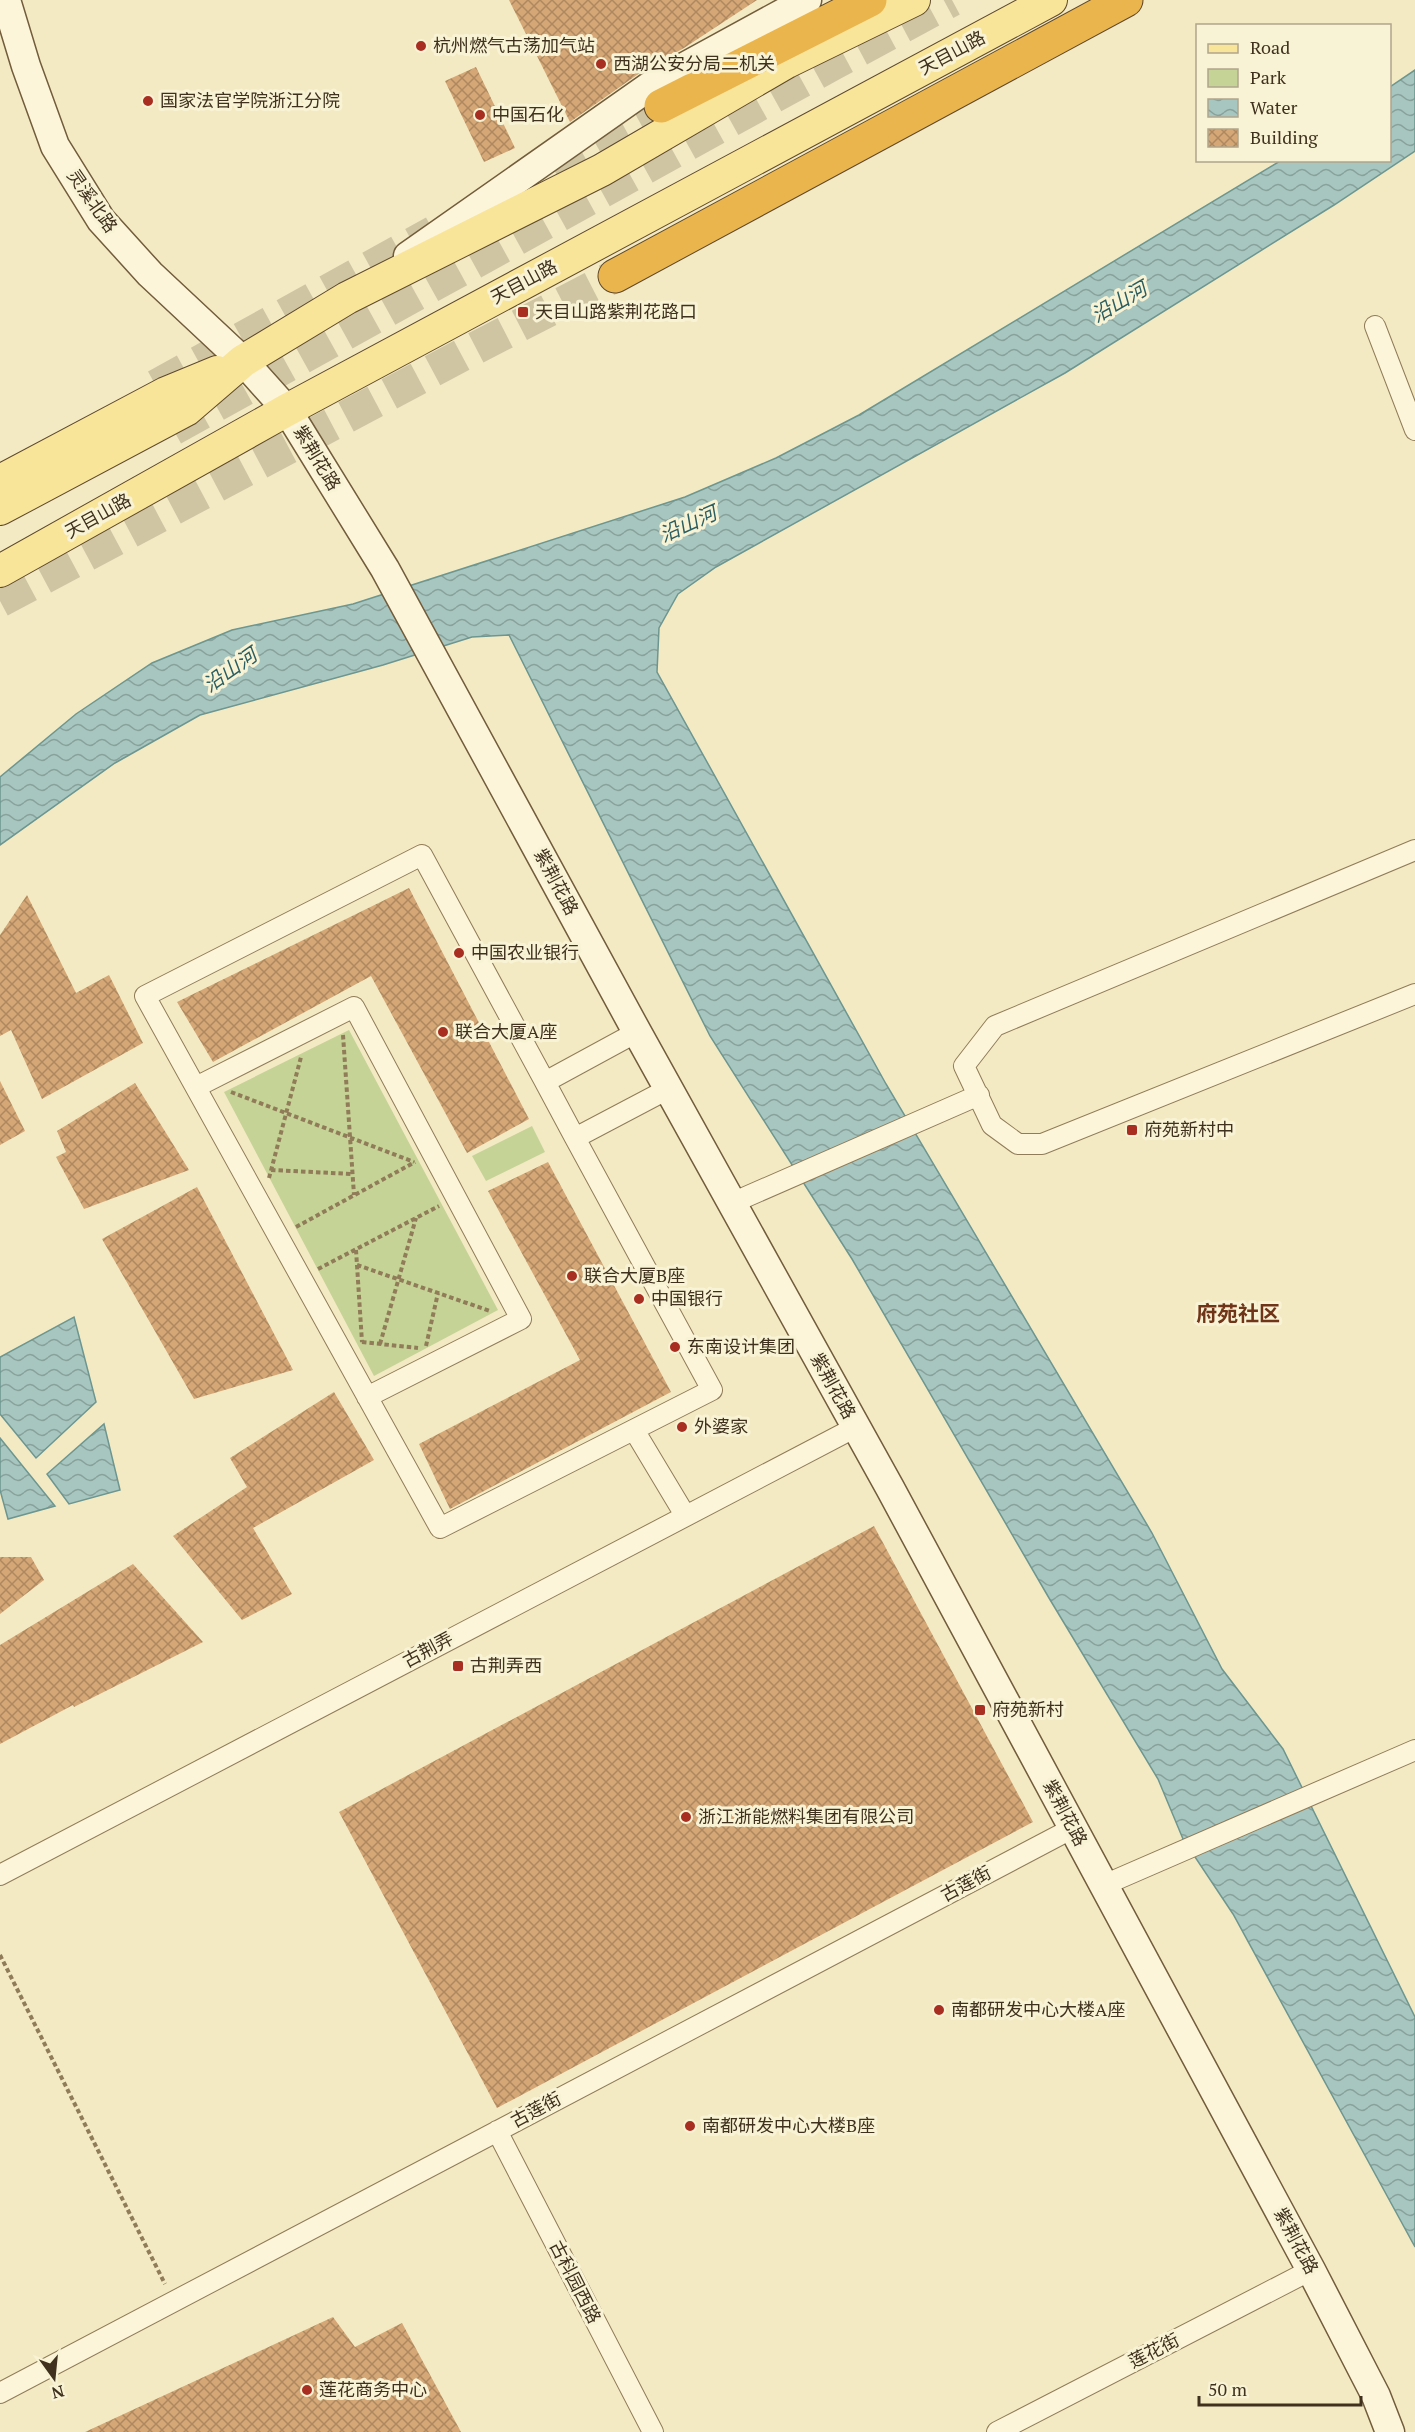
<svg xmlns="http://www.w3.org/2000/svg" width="1415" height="2432" font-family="'PT Serif','Noto Sans SC',serif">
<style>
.green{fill:#c6d396}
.water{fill:url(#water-waves);stroke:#6c968f;stroke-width:1.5}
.building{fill:url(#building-cross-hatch)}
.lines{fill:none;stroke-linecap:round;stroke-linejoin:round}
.highway-tunnel{stroke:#cfc5a3;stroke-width:33;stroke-dasharray:33 16;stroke-linecap:butt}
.street-casing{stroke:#907c58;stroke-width:22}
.secondary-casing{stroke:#725c3b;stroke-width:31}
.primary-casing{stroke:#5e492c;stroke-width:34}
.highway-casing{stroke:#5e492c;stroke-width:35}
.path{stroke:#907c58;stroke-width:4;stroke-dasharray:4.5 3;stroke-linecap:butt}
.street{stroke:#fcf5d9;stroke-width:20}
.secondary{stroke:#fcf5d9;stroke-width:28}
.primary{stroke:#f9e599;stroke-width:32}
.highway{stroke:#ebb54d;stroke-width:33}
.poi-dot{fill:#a72e21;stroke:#f9f3d5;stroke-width:2}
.labels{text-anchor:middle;stroke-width:6;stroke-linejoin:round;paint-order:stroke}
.poi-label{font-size:18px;fill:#3f311e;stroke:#f9f3d5;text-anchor:start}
.street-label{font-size:18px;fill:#3f311e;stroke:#f9f3d5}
.water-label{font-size:20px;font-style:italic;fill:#2b5e60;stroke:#f9f3d5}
.quarter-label{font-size:21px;font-weight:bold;fill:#703418;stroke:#f9f3d5}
</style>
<defs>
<pattern id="water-waves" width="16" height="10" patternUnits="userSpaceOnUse" patternTransform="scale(1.5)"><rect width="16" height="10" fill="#a7c6c0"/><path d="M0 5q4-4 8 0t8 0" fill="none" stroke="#89a19b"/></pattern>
<pattern id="building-cross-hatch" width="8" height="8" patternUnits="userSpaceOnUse" patternTransform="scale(1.5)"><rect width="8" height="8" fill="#d5a776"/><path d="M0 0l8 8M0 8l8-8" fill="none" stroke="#ae8960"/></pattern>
</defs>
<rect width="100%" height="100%" fill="#f3eac4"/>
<path class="green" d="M 349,1030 L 498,1310 L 374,1376 L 224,1092 Z
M 532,1126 L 545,1152 L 486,1181 L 472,1156 Z"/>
<path class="water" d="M 1415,70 L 1415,151 L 1334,205 L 1065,373 L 716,567 L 678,594 L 659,628 L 657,672 L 886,1084 L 1152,1533 L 1222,1669 L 1283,1749 L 1415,2017 L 1415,2247 L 1233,1914 L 1183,1839 L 1158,1779 L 1049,1598 L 852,1259 L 710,1036 L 509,635 L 472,637 L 383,665 L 200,715 L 115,763 L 0,845 L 0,777 L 76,714 L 152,663 L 232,630 L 353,604 L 685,497 L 776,458 L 859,415 L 1280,161 L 1390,160 L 1390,87 Z
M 74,1317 L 96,1402 L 36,1458 L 0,1414 L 0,1357 Z
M 104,1424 L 120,1490 L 69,1504 L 47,1474 Z
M 0,1438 L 55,1506 L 8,1519 L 0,1490 Z"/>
<path class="building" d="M 509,0 L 757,0 L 684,48 L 644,70 L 570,122 Z
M 476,67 L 515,148 L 484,162 L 445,81 Z
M 409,888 L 529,1119 L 467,1153 L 371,976 L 213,1062 L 177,1002 Z
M 27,895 L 76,993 L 109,975 L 143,1043 L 42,1099 L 11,1030 L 0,1036 L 0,935 Z
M 0,1081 L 25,1131 L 0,1145 Z
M 135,1083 L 189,1170 L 84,1209 L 56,1157 L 66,1152 L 57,1131 Z
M 548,1162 L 671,1392 L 450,1509 L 419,1444 L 580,1360 L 488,1191 Z
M 197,1187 L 293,1370 L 194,1399 L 102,1239 Z
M 334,1392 L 374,1460 L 253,1528 L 292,1594 L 242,1620 L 173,1536 L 247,1487 L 230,1458 Z
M 874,1526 L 1033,1822 L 497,2108 L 339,1812 Z
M 0,1557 L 31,1557 L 44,1580 L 0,1614 Z
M 133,1564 L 203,1642 L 74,1707 L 73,1705 L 0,1744 L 0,1645 Z
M 333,2317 L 355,2347 L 402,2323 L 461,2432 L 85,2432 Z"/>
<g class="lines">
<path class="highway-tunnel" d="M 552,166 L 661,106
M 156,386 L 434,232
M 173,429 L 831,65 L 952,0
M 0,601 L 466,353 L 615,276"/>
<defs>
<path id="street" d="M 1375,326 L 1415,430
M 1415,850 L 995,1026 L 964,1066 L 992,1125 L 1018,1144 L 1042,1144 L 1415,994
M 637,1032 L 545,1082 L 422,855 L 145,996 L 440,1528 L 712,1390 L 575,1138 L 668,1089
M 545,1082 L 575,1138
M 196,1087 L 354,1007 L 521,1319 L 367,1397
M 732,1203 L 979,1095
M 634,1430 L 685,1515
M 0,1875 L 856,1427
M 1104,1885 L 1415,1750
M 497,2131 L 653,2432
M 0,2393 L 1073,1828
M 997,2432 L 1311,2270"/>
<path id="secondary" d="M 6,0 L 26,66 L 55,146 L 101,220 L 150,274 L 243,361 L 287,410 L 385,569 L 637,1032 L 890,1488 L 1311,2270 L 1376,2396 L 1390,2432
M 408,256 L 653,84 L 807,0"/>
<path id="primary" d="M 0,481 L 166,393 L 217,372
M 0,509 L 186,410 L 243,361 L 347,298 L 602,170 L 787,62 L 914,0
M 0,571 L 287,410 L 1051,0"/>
<path id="highway" d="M 661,106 L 870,0
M 615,276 L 1126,0"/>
</defs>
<use href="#street" class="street-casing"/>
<use href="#secondary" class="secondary-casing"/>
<use href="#primary" class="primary-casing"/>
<use href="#highway" class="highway-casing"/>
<path class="path" d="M 343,1035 L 354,1195
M 231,1092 L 414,1162
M 271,1170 L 352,1174
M 269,1178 L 301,1057
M 296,1227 L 415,1162
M 356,1250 L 362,1342
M 357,1265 L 490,1311
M 318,1269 L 439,1206
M 362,1342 L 418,1348
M 380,1344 L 416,1218
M 426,1346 L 438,1293
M 0,1955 L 165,2284"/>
<use href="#street" class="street"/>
<use href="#secondary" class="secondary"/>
<use href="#primary" class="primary"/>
<use href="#highway" class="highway"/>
</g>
<g class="poi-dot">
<circle cx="421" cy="46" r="6"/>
<circle cx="601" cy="64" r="6"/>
<circle cx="148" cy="101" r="6"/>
<circle cx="480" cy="115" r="6"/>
<rect x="517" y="306" width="12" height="12" rx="3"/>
<circle cx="459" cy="953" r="6"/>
<circle cx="443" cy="1032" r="6"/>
<rect x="1126" y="1124" width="12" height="12" rx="3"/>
<circle cx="572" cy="1276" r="6"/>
<circle cx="639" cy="1299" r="6"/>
<circle cx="675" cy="1347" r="6"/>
<circle cx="682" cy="1427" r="6"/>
<rect x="452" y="1660" width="12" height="12" rx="3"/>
<rect x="974" y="1704" width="12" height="12" rx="3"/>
<circle cx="686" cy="1817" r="6"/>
<circle cx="939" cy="2010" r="6"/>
<circle cx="690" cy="2126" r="6"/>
<circle cx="307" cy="2390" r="6"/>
</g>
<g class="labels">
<g class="poi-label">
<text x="433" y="52">杭州燃气古荡加气站</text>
<text x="613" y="70">西湖公安分局二机关</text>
<text x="160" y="107">国家法官学院浙江分院</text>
<text x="492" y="121">中国石化</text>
<text x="535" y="318">天目山路紫荆花路口</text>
<text x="471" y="959">中国农业银行</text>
<text x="455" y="1038">联合大厦A座</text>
<text x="1144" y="1136">府苑新村中</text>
<text x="584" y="1282">联合大厦B座</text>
<text x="651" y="1305">中国银行</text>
<text x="687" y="1353">东南设计集团</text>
<text x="694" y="1433">外婆家</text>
<text x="470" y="1672">古荆弄西</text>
<text x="992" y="1716">府苑新村</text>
<text x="698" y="1823">浙江浙能燃料集团有限公司</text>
<text x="951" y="2016">南都研发中心大楼A座</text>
<text x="702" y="2132">南都研发中心大楼B座</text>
<text x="319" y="2396">莲花商务中心</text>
</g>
<g class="street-label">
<text transform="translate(952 53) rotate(-28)" y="6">天目山路</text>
<text transform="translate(92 201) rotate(55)" y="6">灵溪北路</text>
<text transform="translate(524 282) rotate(-28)" y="6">天目山路</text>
<text transform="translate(317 458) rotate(59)" y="6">紫荆花路</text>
<text transform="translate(98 516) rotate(-29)" y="6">天目山路</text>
<text transform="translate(556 882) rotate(62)" y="6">紫荆花路</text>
<text transform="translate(833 1386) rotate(61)" y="6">紫荆花路</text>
<text transform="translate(428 1650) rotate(-28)" y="6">古荆弄</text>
<text transform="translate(1065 1813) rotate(62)" y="6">紫荆花路</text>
<text transform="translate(966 1884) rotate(-28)" y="6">古莲街</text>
<text transform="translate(536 2110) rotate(-28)" y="6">古莲街</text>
<text transform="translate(1296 2241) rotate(62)" y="6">紫荆花路</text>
<text transform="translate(575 2282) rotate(63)" y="6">古科园西路</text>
<text transform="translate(1154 2351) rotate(-27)" y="6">莲花街</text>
</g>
<g class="water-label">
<text transform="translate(1119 302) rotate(-30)" y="7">沿山河</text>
<text transform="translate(688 524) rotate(-24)" y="7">沿山河</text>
<text transform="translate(230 670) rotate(-35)" y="7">沿山河</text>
</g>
<g class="quarter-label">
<text x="1238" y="1321">府苑社区</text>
</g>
</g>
<rect x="1196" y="24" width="195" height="138" fill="#f9f3d5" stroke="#afa58c" stroke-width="1.5"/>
<rect x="1208" y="44" width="30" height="9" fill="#f9e599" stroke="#afa58c" stroke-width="1.5"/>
<text x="1250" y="54" font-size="18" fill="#3f311e">Road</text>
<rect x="1208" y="69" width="30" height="18" fill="#c6d396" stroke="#afa58c" stroke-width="1.5"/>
<text x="1250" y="84" font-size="18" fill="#3f311e">Park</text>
<rect x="1208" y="99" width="30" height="18" fill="url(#water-waves)" stroke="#afa58c" stroke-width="1.5"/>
<text x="1250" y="114" font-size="18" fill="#3f311e">Water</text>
<rect x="1208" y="129" width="30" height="18" fill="url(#building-cross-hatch)" stroke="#afa58c" stroke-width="1.5"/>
<text x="1250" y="144" font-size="18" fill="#3f311e">Building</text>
<g transform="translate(54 2378) rotate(165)" stroke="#f9f3d5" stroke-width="4.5" paint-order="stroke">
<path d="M0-4.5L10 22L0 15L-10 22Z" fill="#3f311e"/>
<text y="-9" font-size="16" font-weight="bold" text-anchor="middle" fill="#3f311e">N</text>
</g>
<path d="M1199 2396v9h162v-9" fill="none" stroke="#3f311e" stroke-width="3"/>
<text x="1208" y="2396" font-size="18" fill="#3f311e" stroke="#f9f3d5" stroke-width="4.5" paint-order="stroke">50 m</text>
</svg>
